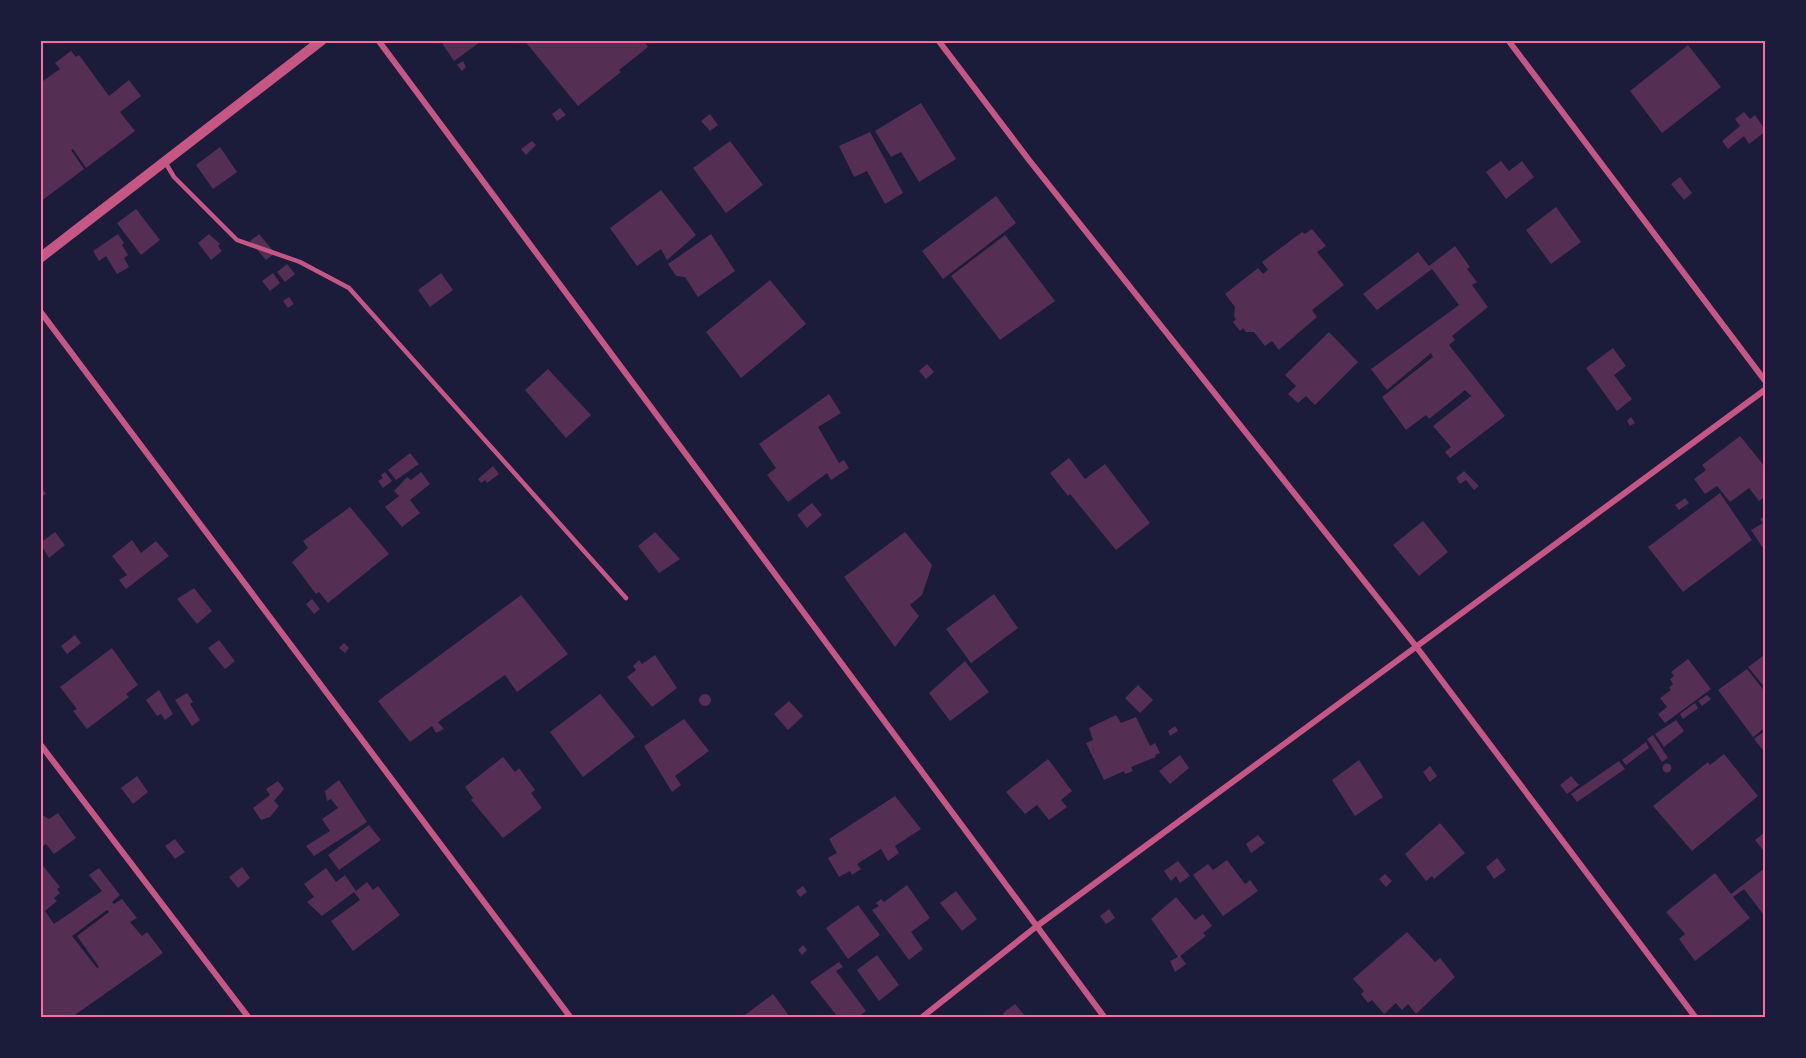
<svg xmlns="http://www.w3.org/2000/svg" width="1806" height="1058" font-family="Ubuntu,sans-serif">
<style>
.building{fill:#542f53;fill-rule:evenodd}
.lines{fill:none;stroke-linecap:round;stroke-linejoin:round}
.service{stroke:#c65784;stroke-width:4.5}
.minor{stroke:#c65784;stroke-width:6}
.tertiary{stroke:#c65784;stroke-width:10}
.neatline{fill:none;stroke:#ff6b9d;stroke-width:2}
</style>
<rect width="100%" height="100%" fill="#1b1b3a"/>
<path class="building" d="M 440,40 L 483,40 L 454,61 Z
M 524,40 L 643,40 L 648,47 L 619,70 L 621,72 L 578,106 Z
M 1688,45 L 1721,87 L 1662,133 L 1630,91 Z
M 71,51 L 76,57 L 79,55 L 109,96 L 129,80 L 141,96 L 120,112 L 135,131 L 86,168 L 73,149 L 71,150 L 84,169 L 40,202 L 40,83 L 60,69 L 55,63 Z
M 463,61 L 466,67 L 462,71 L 457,65 Z
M 921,103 L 956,159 L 919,182 L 901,152 L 891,157 L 875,131 Z
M 560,108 L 566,115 L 557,121 L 552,114 Z
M 1744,112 L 1750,119 L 1755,115 L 1766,131 L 1749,144 L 1744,136 L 1728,149 L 1722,141 L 1740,126 L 1735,119 Z
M 710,114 L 718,125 L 710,131 L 701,121 Z
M 870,132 L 903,193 L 885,204 L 867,171 L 854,177 L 839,146 Z
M 532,141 L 536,145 L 526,155 L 521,149 Z
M 730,141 L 763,185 L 726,213 L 693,168 Z
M 220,147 L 237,172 L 213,189 L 196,165 Z
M 1501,161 L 1509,171 L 1522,161 L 1534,177 L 1506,199 L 1486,172 Z
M 1680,177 L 1692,193 L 1684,200 L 1671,184 Z
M 661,190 L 696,235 L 667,260 L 661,249 L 637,266 L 610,228 Z
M 996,196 L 1016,223 L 943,279 L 922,251 Z
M 1556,207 L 1581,242 L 1551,264 L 1526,230 Z
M 136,209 L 160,240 L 141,255 L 117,223 Z
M 1312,229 L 1326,246 L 1317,252 L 1344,285 L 1312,310 L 1317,317 L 1282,347 L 1279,350 L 1272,341 L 1265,346 L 1254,332 L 1246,332 L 1243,328 L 1240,331 L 1233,322 L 1236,319 L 1234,316 L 1235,307 L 1225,294 L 1258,268 L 1263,274 L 1268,270 L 1262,262 L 1302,232 L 1305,234 Z
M 118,234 L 124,243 L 122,245 L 128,255 L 124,258 L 129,267 L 117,274 L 106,256 L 99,261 L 93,251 Z
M 209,234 L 220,244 L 218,246 L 222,251 L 211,260 L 198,243 Z
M 259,234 L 275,253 L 266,260 L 250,241 Z
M 711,234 L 735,271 L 698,297 L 685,277 L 676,276 L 668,264 Z
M 1005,235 L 1055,301 L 1000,340 L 951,276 Z
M 1455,246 L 1470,267 L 1467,269 L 1477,282 L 1472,285 L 1488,307 L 1452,336 L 1455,340 L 1449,345 L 1505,416 L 1450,458 L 1445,452 L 1451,447 L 1433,426 L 1471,396 L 1465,390 L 1429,419 L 1426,415 L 1406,430 L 1382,397 L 1433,357 L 1431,353 L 1387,390 L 1371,369 L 1459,305 L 1432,269 L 1377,310 L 1363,294 L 1418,252 L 1429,266 Z
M 287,264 L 295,274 L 285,282 L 277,272 Z
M 273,273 L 280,283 L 270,291 L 262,281 Z
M 441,273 L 453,290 L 430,307 L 418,290 Z
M 770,280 L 806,324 L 741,378 L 706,332 Z
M 289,297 L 294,304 L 288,308 L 283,301 Z
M 1329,332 L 1358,362 L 1315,405 L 1306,396 L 1298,403 L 1288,394 L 1296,386 L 1285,375 Z
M 1613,348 L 1626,366 L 1614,375 L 1632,399 L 1617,411 L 1586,368 Z
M 927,364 L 934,372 L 926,379 L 919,371 Z
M 548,369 L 591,415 L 566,438 L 525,390 Z
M 829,394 L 841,413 L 818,427 L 839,463 L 844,460 L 849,468 L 831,480 L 827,473 L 788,502 L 767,475 L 776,468 L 759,444 Z
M 1631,417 L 1635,423 L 1630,426 L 1627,421 Z
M 1740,436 L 1766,468 L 1766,496 L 1759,501 L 1749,488 L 1730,502 L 1717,486 L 1705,494 L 1694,479 L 1706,470 L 1702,465 Z
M 410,453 L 419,464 L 396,480 L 388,470 Z
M 1069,458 L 1085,479 L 1105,464 L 1150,523 L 1116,550 L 1070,494 L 1068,496 L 1050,473 Z
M 493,466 L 499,474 L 487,483 L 485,480 L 481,483 L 478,479 Z
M 1464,471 L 1479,486 L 1474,490 L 1466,480 L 1460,484 L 1456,478 Z
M 385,472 L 392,481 L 383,488 L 378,481 L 383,478 L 381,475 Z
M 421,472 L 430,484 L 410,500 L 420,513 L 402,527 L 385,507 L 399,496 L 394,491 L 407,477 L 411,480 Z
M 40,486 L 46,494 L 40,498 Z
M 1720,493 L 1752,540 L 1683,592 L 1648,547 Z
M 1685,498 L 1689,503 L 1679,510 L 1675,505 Z
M 812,503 L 822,515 L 807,528 L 797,515 Z
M 350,507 L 389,554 L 328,603 L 319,592 L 316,594 L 292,562 L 308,548 L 303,541 Z
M 1766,516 L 1766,547 L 1763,548 L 1751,530 L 1763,523 L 1760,519 Z
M 1423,521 L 1448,552 L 1419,576 L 1393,545 Z
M 55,532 L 65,545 L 49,558 L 40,543 Z
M 655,532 L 680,559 L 659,573 L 638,546 Z
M 905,532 L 932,565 L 922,595 L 910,605 L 919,616 L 895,647 L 844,577 Z
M 132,540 L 141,553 L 156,541 L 169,556 L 126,589 L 119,580 L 127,575 L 112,556 Z
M 194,588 L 212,611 L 197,624 L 177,599 Z
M 994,594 L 1018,628 L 971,663 L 946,629 Z
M 521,595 L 568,654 L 517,692 L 505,675 L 438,722 L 444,729 L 436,733 L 432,726 L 410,742 L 378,701 Z
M 312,599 L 320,609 L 314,614 L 306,604 Z
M 75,635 L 81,643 L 67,654 L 61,646 Z
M 219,640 L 235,661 L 225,669 L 208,648 Z
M 344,643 L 349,648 L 345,653 L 339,648 Z
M 112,648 L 138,685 L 126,694 L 129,697 L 87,729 L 73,711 L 77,709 L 60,687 Z
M 655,655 L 677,688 L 652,707 L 627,677 L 636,670 L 633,666 L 639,660 L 642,664 Z
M 1763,656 L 1766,658 L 1766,689 L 1748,667 Z
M 1688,659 L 1711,689 L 1665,723 L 1658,714 L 1667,707 L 1660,698 L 1671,690 L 1669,688 L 1673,684 L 1670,679 L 1674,676 L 1671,672 Z
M 965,661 L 989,692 L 950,721 L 929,693 Z
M 1747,669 L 1766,693 L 1766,727 L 1753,737 L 1718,690 Z
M 1138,685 L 1153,700 L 1140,713 L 1125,698 Z
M 159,690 L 173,714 L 165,720 L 161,714 L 157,716 L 146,700 Z
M 187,693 L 193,702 L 190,704 L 200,720 L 192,726 L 175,700 Z
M699 700a6 6 0 1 1 12 0a6 6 0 1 1-12 0Z
M 600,694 L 635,737 L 583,777 L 550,732 Z
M 1707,695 L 1711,699 L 1702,706 L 1698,701 Z
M 789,701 L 803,716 L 788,730 L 774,714 Z
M 1695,703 L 1698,708 L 1683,719 L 1680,714 Z
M 1116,715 L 1121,723 L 1136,717 L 1150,746 L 1155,743 L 1160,753 L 1155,755 L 1156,757 L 1131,767 L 1133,771 L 1125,774 L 1124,771 L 1104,780 L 1086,743 L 1093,740 L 1089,728 Z
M 684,719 L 709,751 L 675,776 L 681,785 L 672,792 L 644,746 Z
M 1676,720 L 1684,731 L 1664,747 L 1655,734 Z
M 1175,726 L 1178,731 L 1170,736 L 1168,731 Z
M 1766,730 L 1766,754 L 1754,739 Z
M 1653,735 L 1668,758 L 1662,762 L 1647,739 Z
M 1646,742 L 1649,748 L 1626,765 L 1622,760 Z
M 1724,754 L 1758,796 L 1692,851 L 1653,806 L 1708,762 L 1710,765 Z
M 1180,755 L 1189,768 L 1170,784 L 1159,771 Z
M 503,757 L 515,772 L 519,768 L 535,790 L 531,793 L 542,808 L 503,838 L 471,800 L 473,798 L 465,787 Z
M 1048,759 L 1072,791 L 1061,800 L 1067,807 L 1049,820 L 1037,805 L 1025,814 L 1006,792 Z
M 1359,760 L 1383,797 L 1355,816 L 1332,780 Z
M 1619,761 L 1625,769 L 1577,802 L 1571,794 Z
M1662.5 768a4.5 4.5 0 1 1 9 0a4.5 4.5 0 1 1-9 0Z
M 1430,766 L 1437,776 L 1430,782 L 1423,772 Z
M 137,776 L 148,792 L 133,804 L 121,788 Z
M 1571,776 L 1579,785 L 1567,794 L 1560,785 Z
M 339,780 L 367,822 L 314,856 L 306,846 L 330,831 L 322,819 L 338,808 L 331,799 L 327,801 L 325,791 Z
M 278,781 L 284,789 L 274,801 L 279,806 L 270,817 L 261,820 L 253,808 L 270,795 L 266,789 Z
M 895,796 L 921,829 L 895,846 L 899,853 L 888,861 L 881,849 L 857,864 L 861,869 L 852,875 L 850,871 L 839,877 L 828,858 L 837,853 L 829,839 Z
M 58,813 L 76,838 L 54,854 L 46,844 L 40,848 L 40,814 L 49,819 Z
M 1440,823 L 1465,853 L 1434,879 L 1432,876 L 1426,881 L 1405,854 Z
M 369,825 L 381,840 L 339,870 L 328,855 Z
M 1766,831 L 1766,854 L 1755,840 Z
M 1258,835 L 1265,843 L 1251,853 L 1246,844 Z
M 175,839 L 185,852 L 175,859 L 165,846 Z
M 1497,858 L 1506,870 L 1494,879 L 1486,867 Z
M 1227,860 L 1245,884 L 1250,880 L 1258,891 L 1223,916 L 1193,875 L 1208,864 L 1213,870 Z
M 1178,861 L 1190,876 L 1180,883 L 1176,876 L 1171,881 L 1164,871 Z
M 40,862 L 60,887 L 57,889 L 60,893 L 54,898 L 57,901 L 45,911 L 54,924 L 102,891 L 89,875 L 99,868 L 120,895 L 112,902 L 114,904 L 122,899 L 137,918 L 130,922 L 142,936 L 147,932 L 163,953 L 72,1017 L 40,1017 ZM 107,910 L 109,912 L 77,936 L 99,967 L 97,968 L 72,936 Z
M 242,867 L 250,878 L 238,888 L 229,877 Z
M 1766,867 L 1766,918 L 1744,889 L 1733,897 L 1750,918 L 1695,961 L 1679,939 L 1685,934 L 1666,912 L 1715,873 L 1731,894 Z
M 326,868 L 336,882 L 345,875 L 356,891 L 367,882 L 373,890 L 378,886 L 400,915 L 353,951 L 331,921 L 360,900 L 354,892 L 322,916 L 307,902 L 314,897 L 304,884 Z
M 1385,874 L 1392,881 L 1386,887 L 1379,879 Z
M 907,885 L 930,918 L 911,932 L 923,949 L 909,960 L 872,910 L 879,906 L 876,903 L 881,899 L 884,902 Z
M 803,886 L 807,892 L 800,897 L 796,891 Z
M 956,891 L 977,919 L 962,931 L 940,903 Z
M 1176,897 L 1195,920 L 1203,914 L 1212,926 L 1203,933 L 1206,936 L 1180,956 L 1186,964 L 1175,972 L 1170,961 L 1178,957 L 1151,919 Z
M 858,905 L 880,935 L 848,959 L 826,928 Z
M 1109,909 L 1115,918 L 1106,924 L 1100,916 Z
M 1407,932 L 1435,962 L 1440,958 L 1455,977 L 1416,1014 L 1408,1004 L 1402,1010 L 1396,1003 L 1384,1014 L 1372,1000 L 1368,1003 L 1361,994 L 1364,991 L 1353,979 Z
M 803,945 L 807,950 L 802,955 L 798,950 Z
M 877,955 L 899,985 L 879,1001 L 857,970 Z
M 839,962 L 843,967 L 836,971 L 866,1011 L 858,1017 L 838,1017 L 810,982 Z
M 773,994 L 790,1017 L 742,1017 Z
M 1015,1004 L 1026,1017 L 1006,1017 L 1003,1013 Z"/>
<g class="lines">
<path class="service" d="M 165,162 L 174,177 L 237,240 L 300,262 L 349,288 L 626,598"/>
<path class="minor" d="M 378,40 L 1105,1018
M 938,40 L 1029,160 L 1415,645 L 1696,1018
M 1508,40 L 1766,382
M 40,311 L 571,1018
M 40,744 L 249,1018
M 921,1018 L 1037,926 L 1766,389"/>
<path class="tertiary" d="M 40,258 L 322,40"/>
</g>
<rect width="1806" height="1058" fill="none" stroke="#1b1b3a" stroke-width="84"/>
<rect x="42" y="42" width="1722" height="974" class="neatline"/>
</svg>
